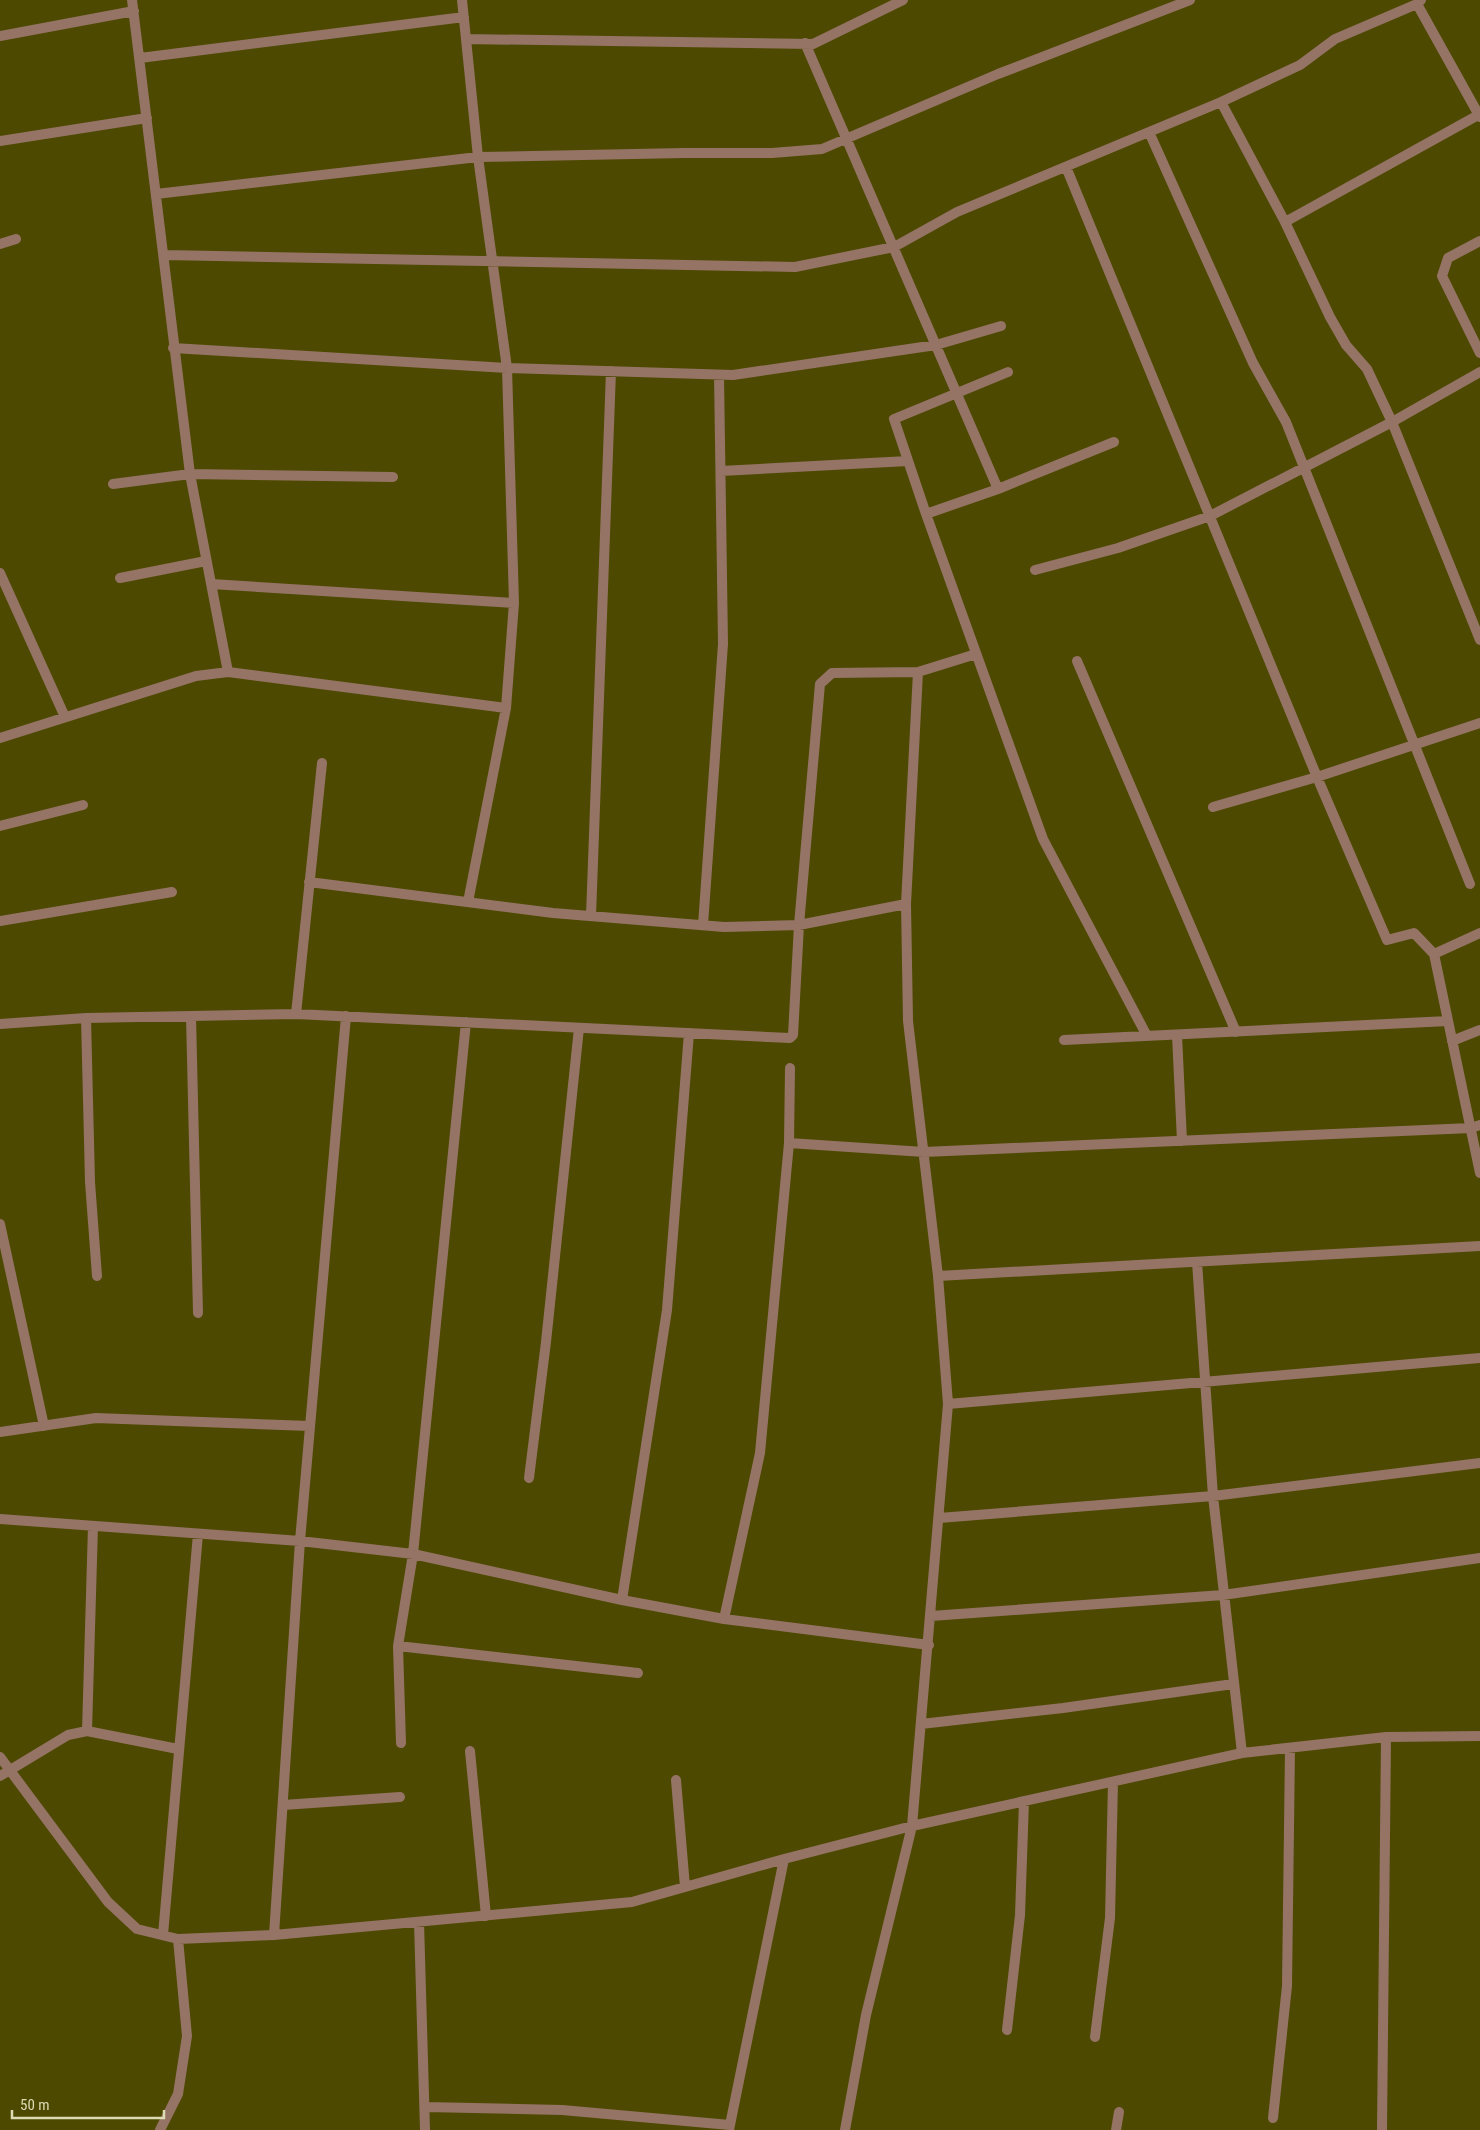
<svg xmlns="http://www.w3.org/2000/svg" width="1480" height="2130" font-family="'Roboto Condensed',sans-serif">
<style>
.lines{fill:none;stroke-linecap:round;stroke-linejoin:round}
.street{stroke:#957465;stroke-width:10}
</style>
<rect width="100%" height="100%" fill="#4d4900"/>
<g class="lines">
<path class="street" d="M 132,0 L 190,474 L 228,672
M 462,0 L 466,39 L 813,44 L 903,0
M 1417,4 L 1480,117
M 0,36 L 134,11
M 466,39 L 478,157 L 507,368 L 514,603 L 506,708 L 468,902
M 805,43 L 998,489
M 140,58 L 464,17
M 1221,102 L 1285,222 L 1330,317 L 1346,345 L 1367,369 L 1392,422 L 1480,640
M 1149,132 L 1253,363 L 1286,422 L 1470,884
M 0,141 L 147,118
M 1066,167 L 1317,777 L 1387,940 L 1414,933 L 1434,954 L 1480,1173
M 156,194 L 478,157 L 684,153 L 772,153 L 822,149 L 998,74 L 1190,0
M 1285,222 L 1480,114
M 1480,241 L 1448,258 L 1442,276 L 1480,353
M 0,244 L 16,239
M 164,255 L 795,267 L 894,247 L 957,212 L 1221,102 L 1300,65 L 1335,39 L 1417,4 L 1421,0
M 173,348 L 507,368 L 733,375 L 936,345 L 1001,326
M 1008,372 L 894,419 L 926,514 L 1043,839 L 1147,1036
M 721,471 L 908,461
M 113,484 L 190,474 L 393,477
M 926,514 L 998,489 L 1114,442
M 1035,570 L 1118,548 L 1210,516 L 1392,422 L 1480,372
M 0,573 L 65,717
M 120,578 L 206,561
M 211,584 L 514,603
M 1077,661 L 1236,1032
M 0,738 L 196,676 L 228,672 L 506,708
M 1213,807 L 1317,777 L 1480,723
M 0,826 L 83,805
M 309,882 L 553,913 L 724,927 L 799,925 L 906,904
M 591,916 L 611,371
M 0,921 L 172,892
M 703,925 L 723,644 L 719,375
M 1434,954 L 1480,933
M 296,1014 L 322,763
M 191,1016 L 198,1313
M 86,1018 L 90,1182 L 97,1276
M 0,1024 L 86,1018 L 296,1014 L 790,1038 L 793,1035 L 799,925 L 820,684 L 832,673 L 918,672 L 976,654
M 1177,1035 L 1182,1141
M 1064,1040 L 1448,1021
M 1452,1041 L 1480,1030
M 789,1143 L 924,1152 L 1471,1128 L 1480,1125
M 0,1224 L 44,1426
M 1197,1262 L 1213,1496 L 1242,1753
M 938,1276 L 1480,1246
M 948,1404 L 1480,1358
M 0,1432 L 96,1418 L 310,1426
M 529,1478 L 546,1342 L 579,1028
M 939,1518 L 1213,1496 L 1480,1463
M 0,1519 L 300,1541 L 413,1554 L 622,1600 L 724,1619 L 929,1645
M 622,1600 L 667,1310 L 689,1033
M 931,1616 L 1223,1595 L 1480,1558
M 724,1619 L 760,1453 L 789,1143 L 790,1068
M 398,1646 L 638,1673
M 921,1724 L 1063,1708 L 1233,1684
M 87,1731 L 93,1526
M 401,1743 L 398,1646 L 413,1554 L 466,1022
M 470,1751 L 486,1916
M 0,1757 L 108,1902 L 137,1929 L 178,1939 L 274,1935 L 632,1902 L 784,1859 L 912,1826 L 1242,1753 L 1386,1737 L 1480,1736
M 0,1776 L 68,1735 L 87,1731 L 178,1749
M 676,1780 L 685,1887
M 283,1805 L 400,1797
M 419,1922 L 425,2130
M 163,1935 L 198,1534
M 274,1935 L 300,1541 L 346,1016
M 1007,2030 L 1020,1915 L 1024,1801
M 1095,2037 L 1110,1918 L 1113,1782
M 425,2107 L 562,2110 L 730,2125
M 1273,2118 L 1287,1986 L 1290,1748
M 160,2130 L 178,2094 L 187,2036 L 178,1939
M 729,2130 L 784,1859
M 845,2130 L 866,2015 L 912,1826 L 948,1404 L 938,1276 L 908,1021 L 906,904 L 918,672
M 1116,2130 L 1119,2112
M 1382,2130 L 1386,1737"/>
</g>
<path d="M12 2110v8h152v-8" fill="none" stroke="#dcdbb3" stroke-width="2.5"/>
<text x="20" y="2110" font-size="15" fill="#dcdbb3" stroke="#4d4900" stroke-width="4" paint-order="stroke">50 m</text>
</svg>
